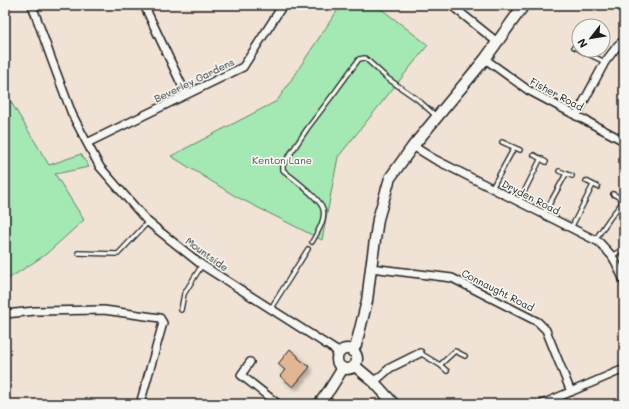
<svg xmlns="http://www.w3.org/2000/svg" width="629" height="409" font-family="Mali,sans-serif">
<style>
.green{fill:#a4e8b3;stroke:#608268}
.building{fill:#e3b693;stroke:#1c1c1c;filter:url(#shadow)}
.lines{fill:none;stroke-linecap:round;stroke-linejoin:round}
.lane-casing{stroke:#1c1c1c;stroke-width:6}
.street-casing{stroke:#1c1c1c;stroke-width:10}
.secondary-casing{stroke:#1c1c1c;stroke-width:13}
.lane{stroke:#f6f6f2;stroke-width:3.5}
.street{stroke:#f6f6f2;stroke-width:7}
.secondary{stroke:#f6f6f2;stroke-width:10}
.labels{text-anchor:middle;stroke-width:3.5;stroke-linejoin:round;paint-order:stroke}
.street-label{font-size:10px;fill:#1c1c1c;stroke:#f6f6f2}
.park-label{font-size:10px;fill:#455949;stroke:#f6f6f2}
</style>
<defs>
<filter id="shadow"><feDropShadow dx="3.5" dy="3.5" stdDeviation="2" flood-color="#0004"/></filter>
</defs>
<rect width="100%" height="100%" fill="#f0e3d6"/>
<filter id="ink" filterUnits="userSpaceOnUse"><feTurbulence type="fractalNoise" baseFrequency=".025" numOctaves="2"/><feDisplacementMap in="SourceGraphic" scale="8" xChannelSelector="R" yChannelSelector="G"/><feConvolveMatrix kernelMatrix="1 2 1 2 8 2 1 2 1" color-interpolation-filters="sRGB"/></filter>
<g filter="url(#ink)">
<path class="green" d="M 341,5 L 376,5 L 428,45 L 338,157 L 322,240 L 235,196 L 171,156 L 277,101 Z
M 5,92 L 49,165 L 81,154 L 89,167 L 55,174 L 84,220 L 45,255 L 5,281 Z"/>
<path class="building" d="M 290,349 L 298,356 L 298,358 L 310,367 L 293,387 L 280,376 L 285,370 L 278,364 Z"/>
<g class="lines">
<defs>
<path id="lane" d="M 574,47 L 579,49
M 580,50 L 605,62
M 502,142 L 520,150
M 534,155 L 546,162
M 559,171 L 572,176
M 586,181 L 598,187
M 492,188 L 514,148
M 613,194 L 624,200
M 519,202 L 541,158
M 544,214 L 566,174
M 571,228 L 593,185
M 595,240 L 610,218 L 624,200
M 312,242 C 317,233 326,220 323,209 C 321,199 292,178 283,170 L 283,165 L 307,129 L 335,92 L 359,59 L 365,58 L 387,78 L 417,99 L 436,116
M 78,253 L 118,254 L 148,222
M 612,256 L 624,248
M 271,308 L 308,249
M 181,310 L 184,294 L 202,265
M 420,353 L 440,365 L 455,351 L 465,356
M 440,365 L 447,371"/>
<path id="street" d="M 32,5 L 51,58 L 72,114 L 87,143 L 100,167 L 148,222 L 202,265 L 340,353
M 144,5 L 186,94
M 451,5 L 497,42
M 485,59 L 528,90 L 624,141
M 576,116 L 605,62 L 618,45 L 624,40
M 87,143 L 243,67 L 283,5
M 413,146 L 434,159 L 599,242 L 612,256 L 616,263 L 624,281
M 371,268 L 452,278 L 538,322 L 546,330 L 571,392
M 5,314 L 35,311 L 104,310 L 160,318 L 163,323 L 140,404
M 250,362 L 241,375 L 278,404
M 374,382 L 390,368 L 420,353
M 542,404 L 624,369"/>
<path id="secondary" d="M337 359a10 10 0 1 1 20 0a10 10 0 1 1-20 0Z
M 352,351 L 356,345 L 367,301 L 371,268 L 378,219 L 390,178 L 413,146 L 485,59 L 524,5
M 355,366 L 374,382 L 394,404
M 319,404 L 330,389 L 343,368"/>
</defs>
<use href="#lane" class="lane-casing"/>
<use href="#street" class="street-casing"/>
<use href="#secondary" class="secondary-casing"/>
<use href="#lane" class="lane"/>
<use href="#street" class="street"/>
<use href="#secondary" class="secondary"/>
</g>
</g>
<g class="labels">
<g class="street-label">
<text transform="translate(194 80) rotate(-26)" y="4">Beverley Gardens</text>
<text transform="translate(557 94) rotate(28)" y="4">Fisher Road</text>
<text transform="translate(531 197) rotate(27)" y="4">Dryden Road</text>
<text transform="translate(207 254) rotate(36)" y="4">Mountside</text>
<text transform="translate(498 290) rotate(27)" y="4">Connaught Road</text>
</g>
<g class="park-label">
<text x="282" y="164">Kenton Lane</text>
</g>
</g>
<rect width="629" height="409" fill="none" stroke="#f6f6f2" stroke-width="20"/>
<rect x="10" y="10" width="609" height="389" fill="none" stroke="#1c1c1c" stroke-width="1.5" filter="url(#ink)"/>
<g transform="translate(591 38) rotate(239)"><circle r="19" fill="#f6f6f2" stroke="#9f9f9c"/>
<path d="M0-3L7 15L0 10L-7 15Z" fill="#1c1c1c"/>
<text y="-6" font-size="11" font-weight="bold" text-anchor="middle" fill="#1c1c1c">N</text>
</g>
</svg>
